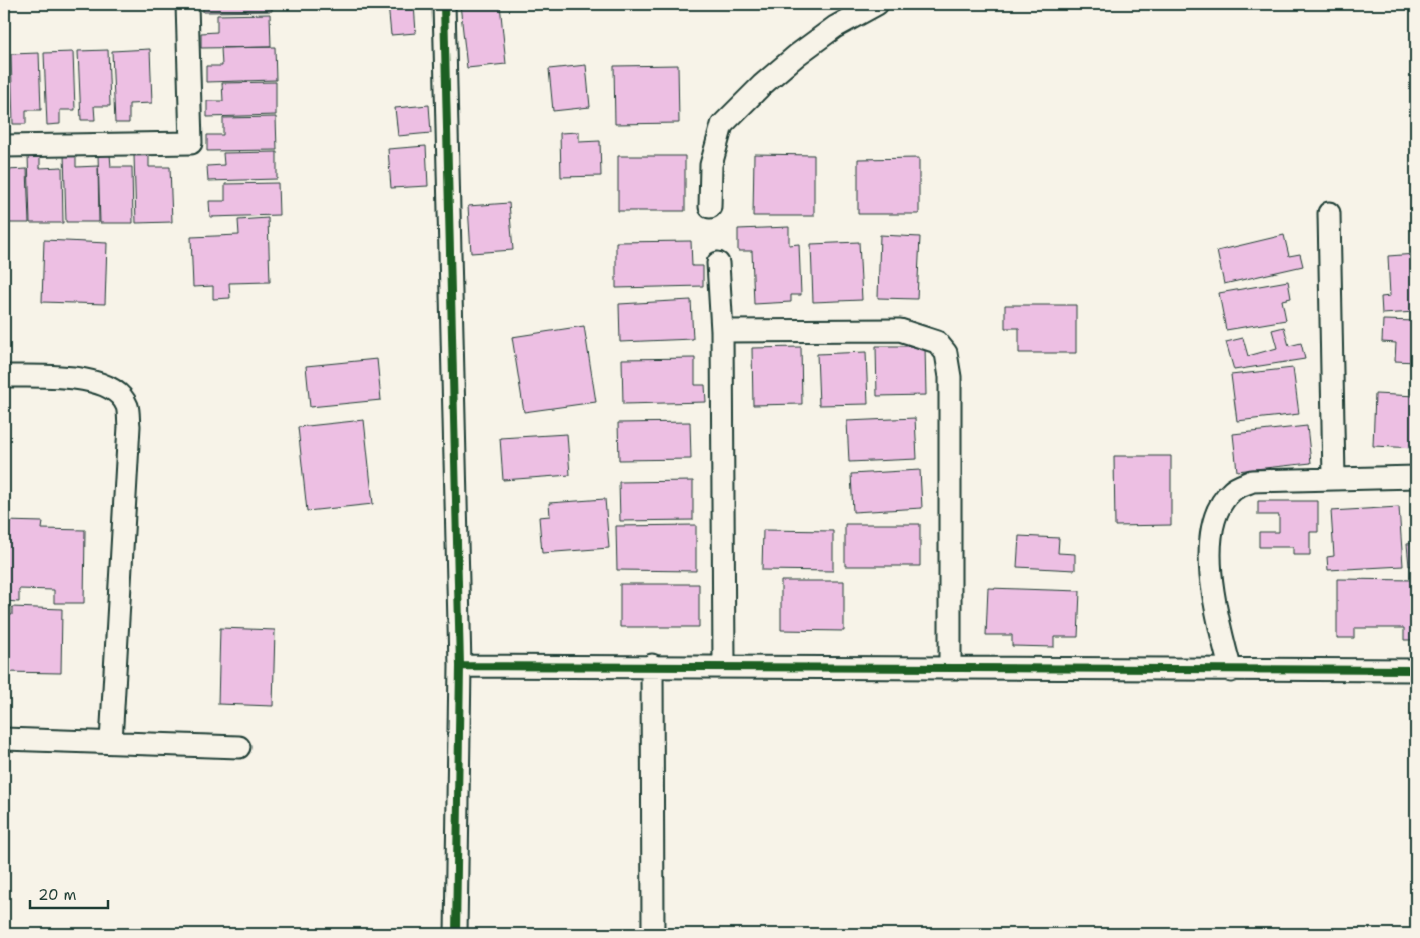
<svg xmlns="http://www.w3.org/2000/svg" width="1420" height="938" font-family="'Shantell Sans',sans-serif">
<style>
.building{fill:#edbfe3;stroke:#1f3d34}
.lines{fill:none;stroke-linecap:round;stroke-linejoin:round}
.street-casing{stroke:#1f3d34;stroke-width:25}
.street{stroke:#f7f3e8;stroke-width:21}
.cycleway-casing{stroke:#f7f3e8;stroke-width:11}
.cycleway{stroke:#1b5e20;stroke-width:8}
</style>
<rect width="100%" height="100%" fill="#f7f3e8"/>
<filter id="ink" filterUnits="userSpaceOnUse"><feTurbulence type="fractalNoise" baseFrequency=".02" numOctaves="2"/><feDisplacementMap in="SourceGraphic" scale="10" xChannelSelector="R" yChannelSelector="G"/><feConvolveMatrix kernelMatrix="1 2 1 2 8 2 1 2 1" color-interpolation-filters="sRGB"/></filter>
<g filter="url(#ink)">
<path class="building" d="M 203,4 L 272,4 L 272,11 L 203,12 Z
M 388,4 L 414,4 L 416,33 L 391,35 Z
M 460,4 L 500,4 L 506,64 L 467,68 Z
M 270,14 L 271,47 L 201,48 L 201,33 L 217,32 L 217,15 Z
M 275,47 L 276,80 L 206,82 L 206,66 L 222,66 L 221,48 Z
M 150,49 L 152,103 L 129,104 L 129,123 L 115,123 L 112,51 Z
M 108,50 L 110,106 L 94,106 L 95,120 L 81,120 L 78,51 Z
M 73,52 L 75,110 L 60,110 L 60,124 L 47,125 L 44,53 Z
M 39,53 L 41,110 L 26,110 L 26,124 L 13,124 L 11,54 Z
M 586,65 L 590,107 L 553,111 L 549,69 Z
M 678,65 L 679,123 L 615,124 L 614,66 Z
M 276,82 L 276,115 L 207,117 L 207,101 L 223,101 L 222,83 Z
M 429,105 L 431,133 L 398,136 L 395,108 Z
M 276,117 L 277,150 L 207,151 L 207,135 L 223,135 L 223,118 Z
M 579,132 L 579,142 L 600,141 L 601,176 L 561,177 L 560,133 Z
M 426,146 L 428,186 L 391,188 L 388,149 Z
M 277,152 L 277,179 L 208,181 L 207,166 L 224,165 L 223,153 Z
M 76,153 L 76,167 L 98,166 L 99,222 L 66,222 L 64,154 Z
M 110,154 L 111,167 L 132,167 L 133,223 L 100,223 L 98,155 Z
M 149,154 L 149,167 L 170,167 L 172,222 L 136,223 L 134,155 Z
M 754,154 L 814,155 L 814,216 L 753,216 Z
M 28,155 L 40,155 L 40,168 L 62,167 L 63,223 L 30,223 Z
M 618,156 L 685,156 L 685,211 L 618,211 Z
M 4,157 L 6,157 L 6,170 L 27,169 L 29,223 L 4,223 Z
M 919,158 L 919,214 L 858,214 L 858,159 Z
M 278,183 L 279,215 L 210,217 L 209,201 L 225,201 L 225,184 Z
M 509,203 L 513,250 L 471,253 L 468,206 Z
M 268,218 L 270,282 L 229,283 L 230,298 L 213,299 L 213,286 L 193,287 L 191,237 L 239,235 L 238,220 Z
M 789,227 L 789,245 L 799,244 L 801,295 L 791,295 L 791,302 L 754,304 L 752,251 L 738,251 L 738,229 Z
M 880,235 L 920,237 L 917,299 L 878,298 Z
M 1284,235 L 1289,256 L 1300,254 L 1303,266 L 1224,284 L 1217,251 Z
M 44,240 L 107,243 L 105,304 L 42,302 Z
M 691,241 L 692,266 L 703,266 L 703,286 L 616,288 L 616,242 Z
M 859,242 L 862,300 L 813,302 L 811,244 Z
M 1416,254 L 1416,312 L 1382,314 L 1381,297 L 1390,296 L 1388,256 Z
M 1288,281 L 1291,298 L 1282,300 L 1286,320 L 1226,330 L 1219,293 Z
M 691,300 L 693,339 L 620,342 L 619,304 Z
M 1005,305 L 1076,305 L 1076,353 L 1019,353 L 1019,328 L 1005,328 Z
M 1383,320 L 1416,321 L 1416,362 L 1395,361 L 1396,343 L 1382,342 Z
M 584,326 L 596,402 L 524,412 L 512,337 Z
M 1284,327 L 1289,346 L 1301,343 L 1305,359 L 1234,370 L 1226,342 L 1243,338 L 1248,356 L 1277,348 L 1272,330 Z
M 876,346 L 925,346 L 926,395 L 877,396 Z
M 801,347 L 802,404 L 753,405 L 752,348 Z
M 866,352 L 868,404 L 819,405 L 817,354 Z
M 695,358 L 695,385 L 705,385 L 706,402 L 623,404 L 622,359 Z
M 377,359 L 381,400 L 310,407 L 306,366 Z
M 1293,368 L 1299,414 L 1237,421 L 1231,375 Z
M 1375,394 L 1416,396 L 1416,448 L 1373,446 Z
M 915,418 L 917,459 L 849,462 L 847,421 Z
M 364,420 L 373,504 L 307,511 L 298,427 Z
M 690,422 L 691,459 L 619,460 L 618,423 Z
M 1307,426 L 1311,463 L 1237,471 L 1233,434 Z
M 567,434 L 570,475 L 503,480 L 500,438 Z
M 1114,456 L 1171,456 L 1171,525 L 1115,526 Z
M 920,470 L 922,508 L 853,512 L 851,474 Z
M 693,481 L 693,520 L 620,521 L 619,482 Z
M 605,499 L 609,548 L 542,553 L 539,517 L 550,516 L 549,503 Z
M 1258,501 L 1318,501 L 1318,532 L 1310,532 L 1310,555 L 1293,555 L 1293,547 L 1259,547 L 1259,532 L 1279,532 L 1279,515 L 1258,515 Z
M 1399,507 L 1403,566 L 1328,570 L 1327,557 L 1334,556 L 1331,511 Z
M 4,521 L 43,522 L 42,529 L 85,530 L 84,603 L 54,603 L 54,590 L 19,589 L 19,602 L 4,601 Z
M 845,524 L 920,524 L 920,566 L 845,566 Z
M 696,525 L 696,571 L 617,570 L 616,526 Z
M 763,530 L 833,531 L 833,571 L 762,570 Z
M 1019,536 L 1059,538 L 1058,553 L 1075,554 L 1075,570 L 1017,567 Z
M 1416,543 L 1416,565 L 1409,566 L 1407,544 Z
M 1337,579 L 1416,580 L 1416,640 L 1404,640 L 1404,628 L 1354,628 L 1354,638 L 1337,638 Z
M 781,581 L 844,581 L 844,631 L 781,630 Z
M 620,584 L 699,584 L 699,627 L 620,627 Z
M 988,588 L 1080,591 L 1078,637 L 1054,637 L 1054,647 L 1012,646 L 1012,635 L 986,635 Z
M 12,607 L 62,609 L 61,673 L 4,672 L 4,614 L 12,615 Z
M 220,628 L 275,630 L 273,706 L 218,704 Z"/>
<g class="lines">
<defs>
<path id="street" d="M 444,4 L 460,666 L 456,934
M 4,146 L 191,143 L 187,4
M 710,207 L 711,165 L 722,125 L 762,85 L 797,55 L 835,27 L 877,4
M 1329,213 L 1334,478
M 718,263 L 722,331 L 724,665
M 722,331 L 900,330 L 937,342 L 946,353 L 950,377 L 950,668
M 4,376 C 36,377 113,370 127,406 C 129,412 128,420 129,426 L 111,742
M 652,665 L 653,934
M 460,666 L 1416,670
M 1231,671 C 1219,626 1190,527 1232,491 C 1237,486 1246,484 1252,481 L 1416,477
M 4,739 L 239,747"/>
</defs>
<use href="#street" class="street-casing"/>
<use href="#street" class="street"/>
<defs>
<path id="cycleway" d="M 444,4 L 460,666 L 456,934
M 460,666 L 1416,670"/>
</defs>
<use href="#cycleway" class="cycleway-casing"/>
<use href="#cycleway" class="cycleway"/>
</g>
</g>
<rect width="1420" height="938" fill="none" stroke="#f7f3e8" stroke-width="20"/>
<rect x="10" y="10" width="1400" height="918" fill="none" stroke="#1f3d34" stroke-width="2" filter="url(#ink)"/>
<path d="M30 900v8h78v-8" fill="none" stroke="#1f3d34" stroke-width="2.5"/>
<text x="38" y="900" font-size="15" fill="#1f3d34" stroke="#f7f3e8" stroke-width="4" paint-order="stroke">20 m</text>
</svg>
